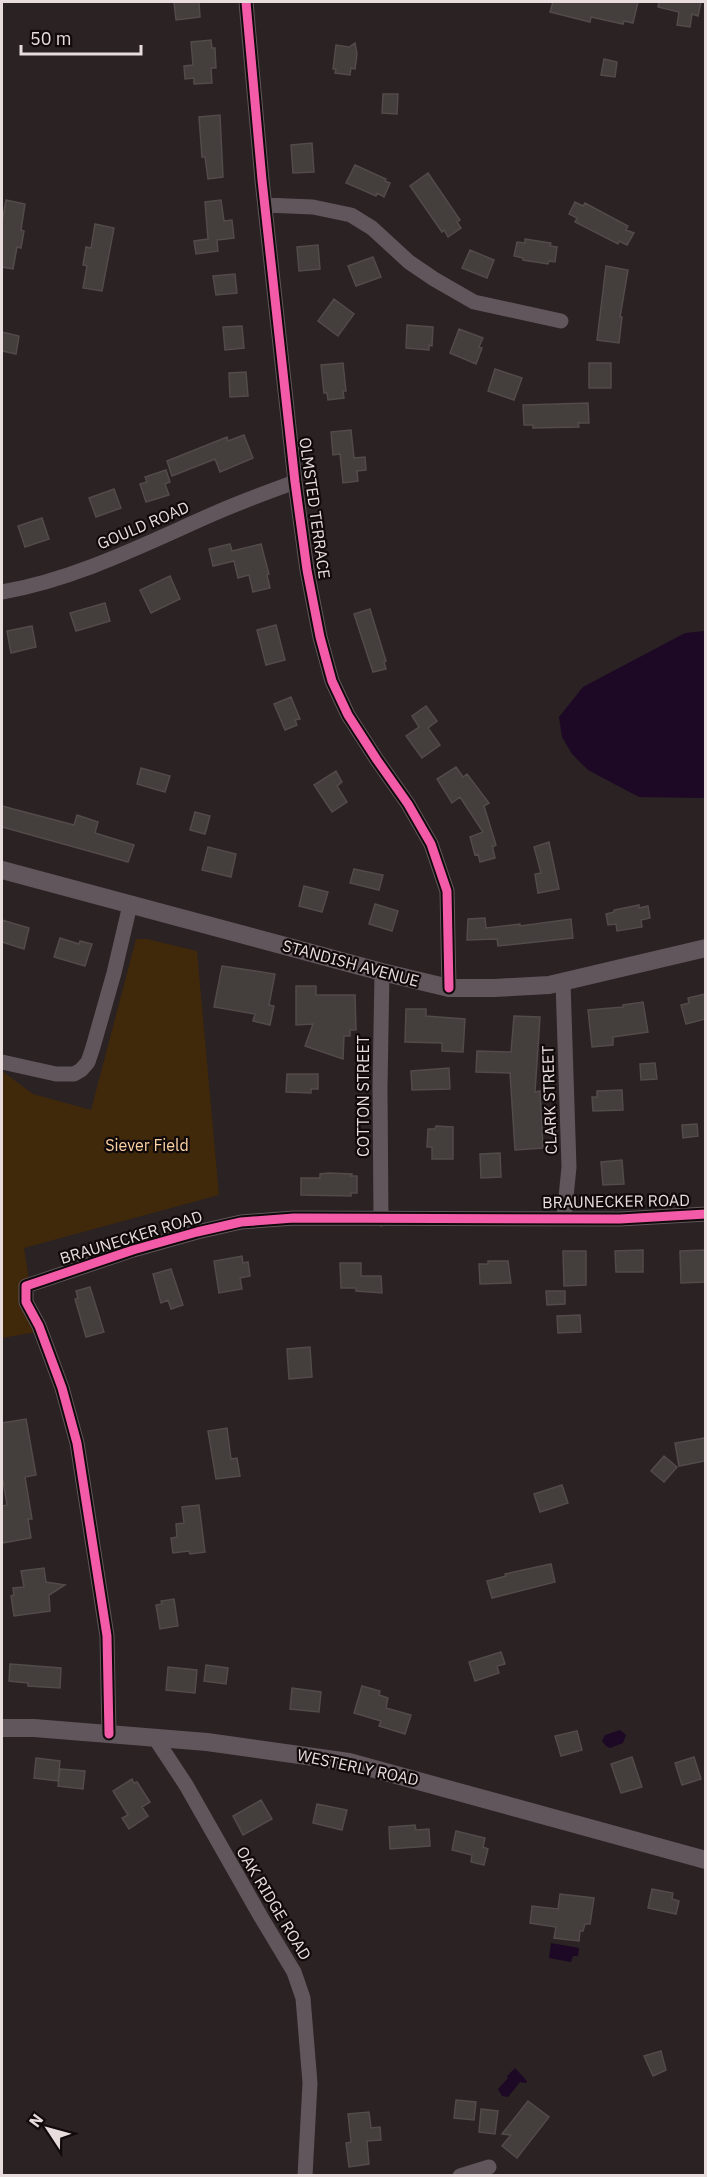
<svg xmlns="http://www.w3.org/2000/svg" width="707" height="2177" font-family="'IBM Plex Sans',sans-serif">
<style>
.green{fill:#40280b}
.water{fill:#1d0825}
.building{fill:#443e3c;stroke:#524b4a;stroke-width:1.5}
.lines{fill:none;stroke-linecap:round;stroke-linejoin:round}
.minor{stroke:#61565c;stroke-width:15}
.tertiary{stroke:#61565c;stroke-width:18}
.cycleway-casing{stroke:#110a0b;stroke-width:13}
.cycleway{stroke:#f35aa7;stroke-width:9}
.labels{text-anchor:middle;stroke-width:4.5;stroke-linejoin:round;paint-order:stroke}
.street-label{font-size:16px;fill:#e8dcdd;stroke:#110a0b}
.park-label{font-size:16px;fill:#fdd2a3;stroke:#110a0b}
</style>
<rect width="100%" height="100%" fill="#2a2223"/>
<path class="green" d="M 136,939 L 147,939 L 197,951 L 219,1195 L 24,1248 L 37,1332 L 2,1338 L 2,1071 L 33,1094 L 91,1110 Z"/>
<path class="water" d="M 705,631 L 705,798 L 639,797 L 588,770 L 572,754 L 562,737 L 559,717 L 583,687 L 685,633 Z
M 620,1730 L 626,1735 L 623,1743 L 610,1748 L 606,1746 L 602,1741 L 605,1735 Z
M 551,1943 L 579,1948 L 578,1956 L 573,1956 L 571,1962 L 549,1958 Z
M 515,2068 L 527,2081 L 526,2083 L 520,2082 L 508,2097 L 502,2096 L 498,2089 L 508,2078 L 507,2076 Z"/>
<path class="building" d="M 174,2 L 199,2 L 200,17 L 176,20 Z
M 553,2 L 638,2 L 633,23 L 624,21 L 623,24 L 591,17 L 590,22 L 550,12 Z
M 659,2 L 701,2 L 698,16 L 692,14 L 690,27 L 677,25 L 679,12 L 658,7 Z
M 211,40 L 212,48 L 215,48 L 216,68 L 211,68 L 212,83 L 194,84 L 194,78 L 185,79 L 184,66 L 193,65 L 191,42 Z
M 355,43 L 357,54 L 355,69 L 351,68 L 350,75 L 335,73 L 336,69 L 333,69 L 336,45 L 349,47 Z
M 604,59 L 617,62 L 615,77 L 601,75 Z
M 383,94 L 398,94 L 397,114 L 382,113 Z
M 220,115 L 223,177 L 208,179 L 205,157 L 202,157 L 199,117 Z
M 312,143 L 314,172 L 293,173 L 291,145 Z
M 355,165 L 386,179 L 385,181 L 390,183 L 384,197 L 377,193 L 376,196 L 346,183 Z
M 428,173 L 460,220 L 457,222 L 461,228 L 448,237 L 444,230 L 442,232 L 410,186 Z
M 6,200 L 25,204 L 21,230 L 24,231 L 21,248 L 17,247 L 13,269 L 2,267 L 2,223 Z
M 221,200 L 224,221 L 232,220 L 234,238 L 217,240 L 218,251 L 196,254 L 194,241 L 208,239 L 205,202 Z
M 575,202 L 583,206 L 585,203 L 628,226 L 626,230 L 634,233 L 627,245 L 619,241 L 618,244 L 575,222 L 577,218 L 569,214 Z
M 95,224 L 114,228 L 102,291 L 83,288 L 87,266 L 83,265 L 86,247 L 91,248 Z
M 525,239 L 551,243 L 550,246 L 557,247 L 555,262 L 549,261 L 548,264 L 523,260 L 523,258 L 514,256 L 517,242 L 525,243 Z
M 318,245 L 320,269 L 299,271 L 297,247 Z
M 470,250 L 494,260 L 487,278 L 462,268 Z
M 373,257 L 381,277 L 356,286 L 348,266 Z
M 606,266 L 628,270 L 620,317 L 622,317 L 619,343 L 597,340 Z
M 235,274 L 237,293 L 216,295 L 213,276 Z
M 334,299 L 354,314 L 338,336 L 318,321 Z
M 407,325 L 433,327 L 432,346 L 429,345 L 429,350 L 406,348 Z
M 242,326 L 244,348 L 225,350 L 223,327 Z
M 459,329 L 483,338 L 479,347 L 482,348 L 476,364 L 450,353 Z
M 2,332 L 19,336 L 16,354 L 2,351 Z
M 343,363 L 346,391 L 343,391 L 344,398 L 328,400 L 327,393 L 324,393 L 321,365 Z
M 589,363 L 611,363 L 611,388 L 589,388 Z
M 495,369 L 522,378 L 514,400 L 488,391 Z
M 246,372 L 248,396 L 230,397 L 229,373 Z
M 588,403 L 589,423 L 578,423 L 579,427 L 533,428 L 533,425 L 524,425 L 523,405 Z
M 351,430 L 354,458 L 365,457 L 366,470 L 357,471 L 358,481 L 343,483 L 340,454 L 333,455 L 331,432 Z
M 244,435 L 253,458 L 220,472 L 215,459 L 172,476 L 167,461 L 227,437 L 228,441 Z
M 166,470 L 170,482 L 165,484 L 169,495 L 146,502 L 140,484 L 147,482 L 145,477 Z
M 114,489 L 121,508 L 96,517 L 89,498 Z
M 42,518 L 49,539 L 25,547 L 18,526 Z
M 230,544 L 232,551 L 261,544 L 269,574 L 267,575 L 270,588 L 253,592 L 249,575 L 238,578 L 234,561 L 213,566 L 209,549 Z
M 170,576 L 180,599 L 151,613 L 140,590 Z
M 105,603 L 110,621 L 76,631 L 70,613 Z
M 370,609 L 386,661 L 384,662 L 386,669 L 373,672 L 354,614 Z
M 276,625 L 285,660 L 266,665 L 257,630 Z
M 32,626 L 36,647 L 11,653 L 7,631 Z
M 291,697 L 300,719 L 295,720 L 297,725 L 285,730 L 274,704 Z
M 426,706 L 437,721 L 428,728 L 440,745 L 422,758 L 406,736 L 419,727 L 412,716 Z
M 456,767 L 463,777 L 467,774 L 489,803 L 484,806 L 496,845 L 493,847 L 492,845 L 495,858 L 480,862 L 478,854 L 475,855 L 470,837 L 483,832 L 460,797 L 452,803 L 437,779 Z
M 141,768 L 170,776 L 165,792 L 137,784 Z
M 336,771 L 342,782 L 337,786 L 347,802 L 332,812 L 314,785 Z
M 2,806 L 74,825 L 77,815 L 98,822 L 95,833 L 134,845 L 128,862 L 2,827 Z
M 195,812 L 210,816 L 205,834 L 190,830 Z
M 549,842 L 559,889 L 538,893 L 535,874 L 541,873 L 534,847 Z
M 208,847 L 236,854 L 231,877 L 202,870 Z
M 354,869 L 383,875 L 379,890 L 350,883 Z
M 304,886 L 328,892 L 322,912 L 299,906 Z
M 375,904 L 398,911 L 392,931 L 369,924 Z
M 639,905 L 639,908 L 648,906 L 650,918 L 641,920 L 642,927 L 617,931 L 616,924 L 608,925 L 606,914 L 614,912 L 614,910 Z
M 485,918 L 486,928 L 520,924 L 520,926 L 571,919 L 573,938 L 498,946 L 497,939 L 467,940 L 468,919 Z
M 2,920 L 29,928 L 24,949 L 2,942 Z
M 60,938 L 79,944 L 80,941 L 92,944 L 85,966 L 54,957 Z
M 222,966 L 275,974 L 269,1005 L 274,1006 L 270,1025 L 253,1021 L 255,1014 L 214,1007 Z
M 296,986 L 316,986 L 316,995 L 355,995 L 356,1030 L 350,1030 L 350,1036 L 344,1036 L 343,1059 L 305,1046 L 313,1024 L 296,1025 Z
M 705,994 L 705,1019 L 686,1024 L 681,1005 L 689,1003 L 688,998 Z
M 643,1002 L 648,1032 L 613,1037 L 613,1045 L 592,1047 L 588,1010 L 623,1007 L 623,1005 Z
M 406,1009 L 426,1009 L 426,1016 L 465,1019 L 463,1052 L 442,1051 L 442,1043 L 405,1042 Z
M 514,1016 L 540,1017 L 535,1092 L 540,1091 L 543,1148 L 515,1150 L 510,1073 L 476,1072 L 477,1051 L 511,1052 Z
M 655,1063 L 657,1079 L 641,1080 L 640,1064 Z
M 449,1068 L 450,1089 L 412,1090 L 411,1071 Z
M 287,1074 L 318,1074 L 318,1089 L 311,1089 L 311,1093 L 286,1092 Z
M 622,1090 L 623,1110 L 593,1111 L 592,1097 L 597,1097 L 597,1091 Z
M 697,1124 L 698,1136 L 683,1138 L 682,1125 Z
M 436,1126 L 453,1127 L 453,1159 L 432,1159 L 432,1147 L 427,1147 L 428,1129 L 435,1129 Z
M 500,1153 L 501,1177 L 481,1178 L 480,1154 Z
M 622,1160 L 624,1184 L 603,1185 L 601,1162 Z
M 329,1173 L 352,1174 L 351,1176 L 357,1176 L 357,1193 L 351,1193 L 351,1196 L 301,1195 L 301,1178 L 320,1178 L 320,1174 Z
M 643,1250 L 643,1272 L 616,1272 L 615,1251 Z
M 705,1250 L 705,1282 L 681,1283 L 680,1251 Z
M 563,1251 L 586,1251 L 586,1285 L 564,1286 Z
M 242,1256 L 243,1263 L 248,1262 L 250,1276 L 240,1278 L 242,1289 L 219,1293 L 214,1261 Z
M 488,1261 L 508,1261 L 511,1283 L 480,1284 L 479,1264 L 488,1264 Z
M 340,1263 L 361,1263 L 361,1276 L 381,1276 L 382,1293 L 356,1291 L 356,1288 L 341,1288 Z
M 171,1269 L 183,1305 L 171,1309 L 168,1300 L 161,1303 L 153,1274 Z
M 90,1287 L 104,1332 L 86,1337 L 75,1299 L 78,1298 L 76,1291 Z
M 546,1291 L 565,1291 L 565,1304 L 547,1305 Z
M 580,1315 L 581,1332 L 558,1333 L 557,1316 Z
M 310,1347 L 312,1377 L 289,1379 L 287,1349 Z
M 26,1419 L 36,1475 L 25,1477 L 32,1519 L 28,1519 L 31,1538 L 2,1543 L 2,1506 L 7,1505 L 2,1475 L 2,1423 Z
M 227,1428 L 231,1459 L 237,1458 L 240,1476 L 216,1479 L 208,1431 Z
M 705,1438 L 705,1461 L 679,1466 L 675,1443 Z
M 664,1456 L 677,1467 L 664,1482 L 651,1471 Z
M 562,1485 L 568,1503 L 540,1512 L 534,1494 Z
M 199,1505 L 205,1552 L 190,1554 L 189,1551 L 173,1553 L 171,1538 L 177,1537 L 176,1524 L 184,1523 L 182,1507 Z
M 551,1564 L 555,1582 L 492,1598 L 487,1581 L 506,1576 L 505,1574 Z
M 44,1568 L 46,1582 L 65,1585 L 49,1595 L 50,1611 L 14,1616 L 11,1596 L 14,1595 L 13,1588 L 24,1587 L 21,1571 Z
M 174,1599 L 178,1626 L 160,1629 L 156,1605 L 162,1604 L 161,1601 Z
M 501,1652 L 505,1664 L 497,1666 L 499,1673 L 475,1681 L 469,1662 Z
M 10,1664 L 61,1668 L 60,1688 L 28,1686 L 28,1683 L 9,1681 Z
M 206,1665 L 228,1668 L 226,1684 L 204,1681 Z
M 168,1667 L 197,1670 L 195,1693 L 166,1690 Z
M 362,1686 L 380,1691 L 379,1695 L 388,1698 L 386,1708 L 411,1715 L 405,1734 L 379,1726 L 381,1721 L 354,1713 Z
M 292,1688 L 321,1692 L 319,1712 L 290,1709 Z
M 577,1731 L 582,1750 L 561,1756 L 555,1736 Z
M 632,1757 L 642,1787 L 621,1793 L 611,1764 Z
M 694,1757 L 701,1779 L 682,1785 L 675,1763 Z
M 36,1758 L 60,1761 L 58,1781 L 34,1778 Z
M 60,1769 L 85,1771 L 83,1789 L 58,1786 Z
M 132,1779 L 134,1783 L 137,1782 L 150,1802 L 142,1807 L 148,1816 L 129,1829 L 122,1818 L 128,1815 L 113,1791 Z
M 261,1800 L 272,1819 L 243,1835 L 233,1816 Z
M 317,1804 L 347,1810 L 342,1830 L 313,1823 Z
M 415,1825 L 416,1830 L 429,1829 L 430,1846 L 390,1849 L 389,1827 Z
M 456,1831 L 485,1838 L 483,1847 L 488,1849 L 484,1865 L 471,1862 L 472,1855 L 452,1850 Z
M 652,1889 L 673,1893 L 672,1899 L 679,1901 L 676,1914 L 648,1908 Z
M 560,1894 L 594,1898 L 590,1924 L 585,1924 L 583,1931 L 580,1931 L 579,1941 L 554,1938 L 556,1927 L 530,1923 L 532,1906 L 558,1909 Z
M 661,2051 L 666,2070 L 653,2076 L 644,2056 Z
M 456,2100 L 476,2102 L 474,2120 L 454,2118 Z
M 528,2101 L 549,2117 L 517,2158 L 502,2146 L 511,2135 L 502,2134 Z
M 481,2109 L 498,2111 L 495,2134 L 479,2132 Z
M 369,2112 L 371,2128 L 380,2127 L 381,2140 L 367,2141 L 369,2164 L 349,2167 L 346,2143 L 351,2142 L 348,2114 Z"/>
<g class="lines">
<path class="minor" d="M 246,2 L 262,180 L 295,482 L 307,570 L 320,637 L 332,681 L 348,715 L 377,760 L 408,804 L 431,844 L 447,891 L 449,988
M 265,205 L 313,207 L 351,215 L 372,228 L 409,262 L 434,279 L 474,302 L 561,321
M 2,592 C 76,579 145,544 213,514 C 240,502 268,492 295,482
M 563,982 L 569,1167 L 564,1217
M 2,1062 L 56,1074 L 74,1074 L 81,1070 L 88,1062 L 93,1047 L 114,973 L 130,905
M 381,1219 L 380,1088 L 382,972
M 109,1734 L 107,1636 L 77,1443 L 62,1388 L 39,1326 L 26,1302 L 26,1286 L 133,1250 L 197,1232 L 241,1222 L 294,1218 L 620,1219 L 706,1214
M 155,1738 L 186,1785 L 261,1917 L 294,1972 L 303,1998 L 310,2083 L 305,2176
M 460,2176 L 489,2167"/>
<path class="tertiary" d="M 2,870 L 382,972 L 449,988 L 494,988 L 549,985 L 706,948
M 2,1728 L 34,1728 L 207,1742 L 349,1762 L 706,1860"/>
<defs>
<path id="cycleway" d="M 246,2 L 262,180 L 295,482 L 307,570 L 320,637 L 332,681 L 348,715 L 377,760 L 408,804 L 431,844 L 447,891 L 449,988
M 109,1734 L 107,1636 L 77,1443 L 62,1388 L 39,1326 L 26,1302 L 26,1286 L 133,1250 L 197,1232 L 241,1222 L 294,1218 L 620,1219 L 706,1214"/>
</defs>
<use href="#cycleway" class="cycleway-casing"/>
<use href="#cycleway" class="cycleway"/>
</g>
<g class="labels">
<g class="street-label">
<text transform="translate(315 508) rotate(82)" y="6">OLMSTED TERRACE</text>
<text transform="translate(143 525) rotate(-23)" y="6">GOULD ROAD</text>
<text transform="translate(351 963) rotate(15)" y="6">STANDISH AVENUE</text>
<text transform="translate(363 1096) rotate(-90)" y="6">COTTON STREET</text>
<text transform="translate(549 1100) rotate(-92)" y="6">CLARK STREET</text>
<text transform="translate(616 1201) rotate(-1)" y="6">BRAUNECKER ROAD</text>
<text transform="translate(131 1237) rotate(-17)" y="6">BRAUNECKER ROAD</text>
<text transform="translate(358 1767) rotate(12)" y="6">WESTERLY ROAD</text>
<text transform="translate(274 1903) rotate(59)" y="6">OAK RIDGE ROAD</text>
</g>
<g class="park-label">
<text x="147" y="1151">Siever Field</text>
</g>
</g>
<rect width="707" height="2177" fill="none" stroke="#e8dcdd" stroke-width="6"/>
<g transform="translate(48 2129) rotate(306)" stroke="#110a0b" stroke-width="4.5" paint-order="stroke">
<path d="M0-4.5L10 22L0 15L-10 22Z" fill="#e8dcdd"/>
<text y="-9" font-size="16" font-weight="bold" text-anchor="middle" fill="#e8dcdd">N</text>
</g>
<path d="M21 45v9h120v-9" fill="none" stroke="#e8dcdd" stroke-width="3"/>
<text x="30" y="45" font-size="18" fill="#e8dcdd" stroke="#110a0b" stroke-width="4.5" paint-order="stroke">50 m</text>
</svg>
